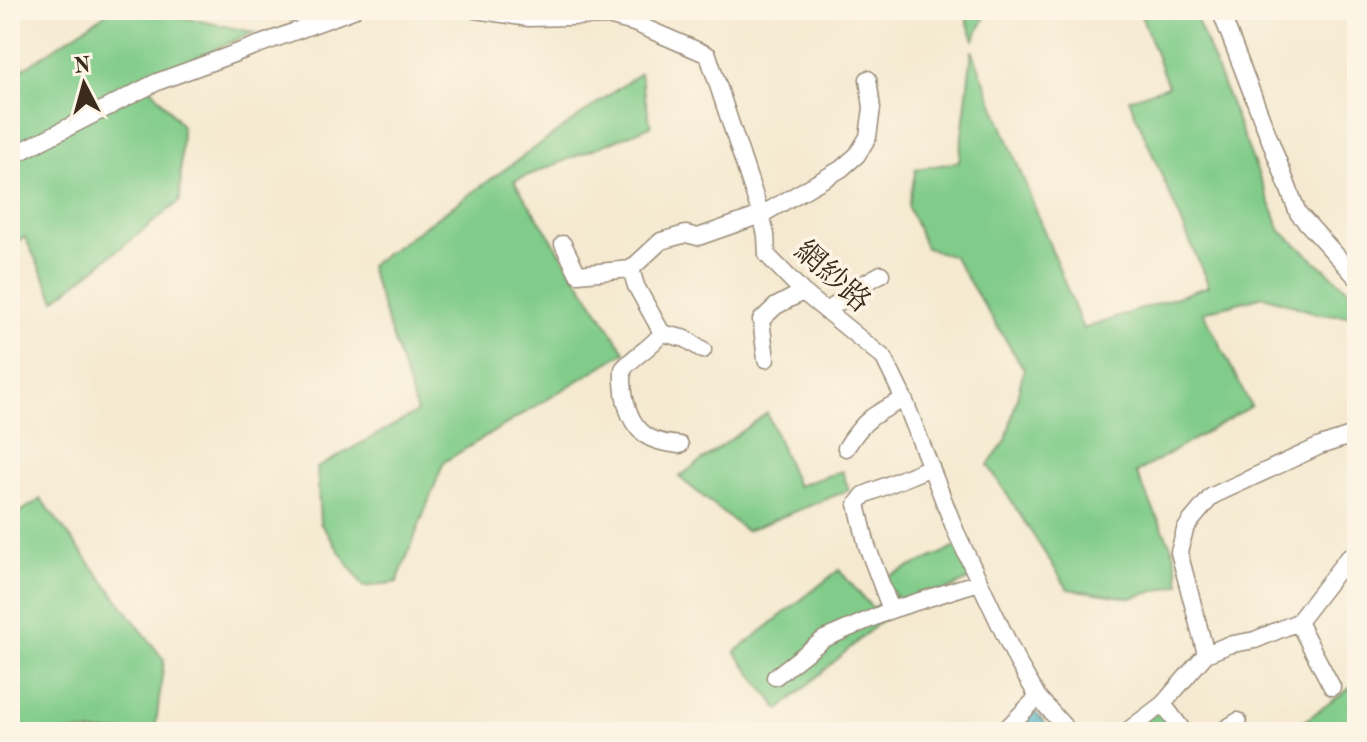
<svg xmlns="http://www.w3.org/2000/svg" width="1367" height="742" font-family="'Old Standard TT','Noto Serif TC',serif">
<style>
.green{fill:#81cc8a;stroke:#5e7b54;stroke-width:2}
.water{fill:#46afc4;stroke:#406c71;stroke-width:2}
.lines{fill:none;stroke-linecap:round;stroke-linejoin:round}
.street-casing{stroke:#988a78;stroke-width:19}
.street{stroke:#fff;stroke-width:16}
.labels{text-anchor:middle;stroke-width:7;stroke-linejoin:round;paint-order:stroke}
.street-label{font-size:30px;fill:#3b2a1e;stroke:#fcf5e5}
</style>
<rect width="100%" height="100%" fill="#fcf5e5"/>
<filter id="ink" filterUnits="userSpaceOnUse"><feTurbulence type="fractalNoise" baseFrequency=".0125" numOctaves="2"/><feDisplacementMap in="SourceGraphic" scale="16" xChannelSelector="R" yChannelSelector="G"/><feConvolveMatrix kernelMatrix="1 2 1 2 8 2 1 2 1" color-interpolation-filters="sRGB"/></filter>
<filter id="wash" filterUnits="userSpaceOnUse"><feTurbulence type="fractalNoise" baseFrequency=".006" numOctaves="4" result="noise"/><feDisplacementMap in="SourceGraphic" scale="32" xChannelSelector="R" yChannelSelector="G"/><feGaussianBlur stdDeviation="1.8" result="paint"/><feColorMatrix in="noise" values="0 0 0 0 0 0 0 0 0 0 0 0 0 0 0 0 0 1.4 0 .05"/><feComposite in="paint" operator="in"/></filter>
<g filter="url(#wash)">
<rect width="100%" height="100%" fill="#f5ead1"/>
<path class="green" d="M 111,10 L 147,10 L 254,32 L 145,80 L 182,126 L 180,201 L 55,300 L 25,237 L 10,245 L 10,29 L 23,69 Z
M 963,10 L 988,10 L 974,40 Z
M 1139,10 L 1193,10 L 1281,231 L 1357,297 L 1357,316 L 1319,314 L 1264,296 L 1203,312 L 1251,406 L 1136,473 L 1174,552 L 1180,584 L 1131,598 L 1068,589 L 988,465 L 1006,441 L 1024,369 L 953,256 L 926,248 L 908,207 L 916,169 L 959,162 L 972,50 L 1083,329 L 1209,286 L 1129,99 L 1168,86 Z
M 640,73 L 651,126 L 514,181 L 625,352 L 444,462 L 397,582 L 364,587 L 320,523 L 317,468 L 417,412 L 369,266 Z
M 767,413 L 797,486 L 842,471 L 849,490 L 746,531 L 679,477 Z
M 41,499 L 164,660 L 155,732 L 10,732 L 10,518 Z
M 961,545 L 973,578 L 883,619 L 779,710 L 735,652 L 839,570 L 872,608 L 896,596 L 882,579 Z
M 1357,683 L 1357,732 L 1302,732 L 1299,725 Z
M 1162,697 L 1179,732 L 1112,732 Z"/>
<path class="water" d="M 1034,710 L 1052,732 L 1008,732 Z"/>
</g>
<g filter="url(#ink)">
<g class="lines">
<defs>
<path id="street" d="M 475,10 L 529,18 L 608,16 L 634,23 L 708,55 L 761,215 L 766,235 L 767,255 L 803,292 L 884,358 L 904,399 L 956,532 L 1017,661 L 1038,697 L 1069,732
M 1220,10 L 1298,213 L 1357,278
M 10,157 L 157,82 L 353,10
M 563,244 L 578,274 L 631,269
M 828,311 L 856,288 L 881,274
M 662,333 L 686,339 L 703,350
M 766,359 L 761,320 L 776,306 L 803,292
M 680,445 C 672,444 662,443 655,440 C 627,430 622,394 623,369 C 636,354 651,348 662,333 L 636,286 L 631,269 L 661,241 L 686,234 L 698,237 L 761,215 L 841,169 L 857,155 L 868,137 L 872,108 L 868,79
M 846,448 C 864,419 874,414 904,399
M 891,610 L 867,546 L 857,504 L 864,495 L 931,467
M 1298,622 L 1332,687
M 1206,654 L 1179,552 L 1185,530 L 1190,522 L 1212,496 L 1320,446 L 1357,434
M 775,677 L 824,639 L 891,610 L 979,582
M 1163,704 L 1184,732
M 1003,732 L 1038,697
M 1126,732 L 1163,704 L 1206,654 L 1228,645 L 1255,640 L 1298,622 L 1346,560 L 1357,551
M 1220,732 L 1238,721"/>
</defs>
<use href="#street" class="street-casing"/>
<use href="#street" class="street"/>
</g>
</g>
<g class="labels">
<g class="street-label">
<text transform="translate(833 276) rotate(42)" y="10">網紗路</text>
</g>
</g>
<rect width="1367" height="742" fill="none" stroke="#fcf5e5" stroke-width="40"/>
<g transform="translate(84 84) rotate(354)" stroke="#fcf5e5" stroke-width="6" paint-order="stroke">
<path d="M0-6L14 30L0 20L-14 30Z" fill="#3b2a1e"/>
<text y="-12" font-size="22" font-weight="bold" text-anchor="middle" fill="#3b2a1e">N</text>
</g>
</svg>
